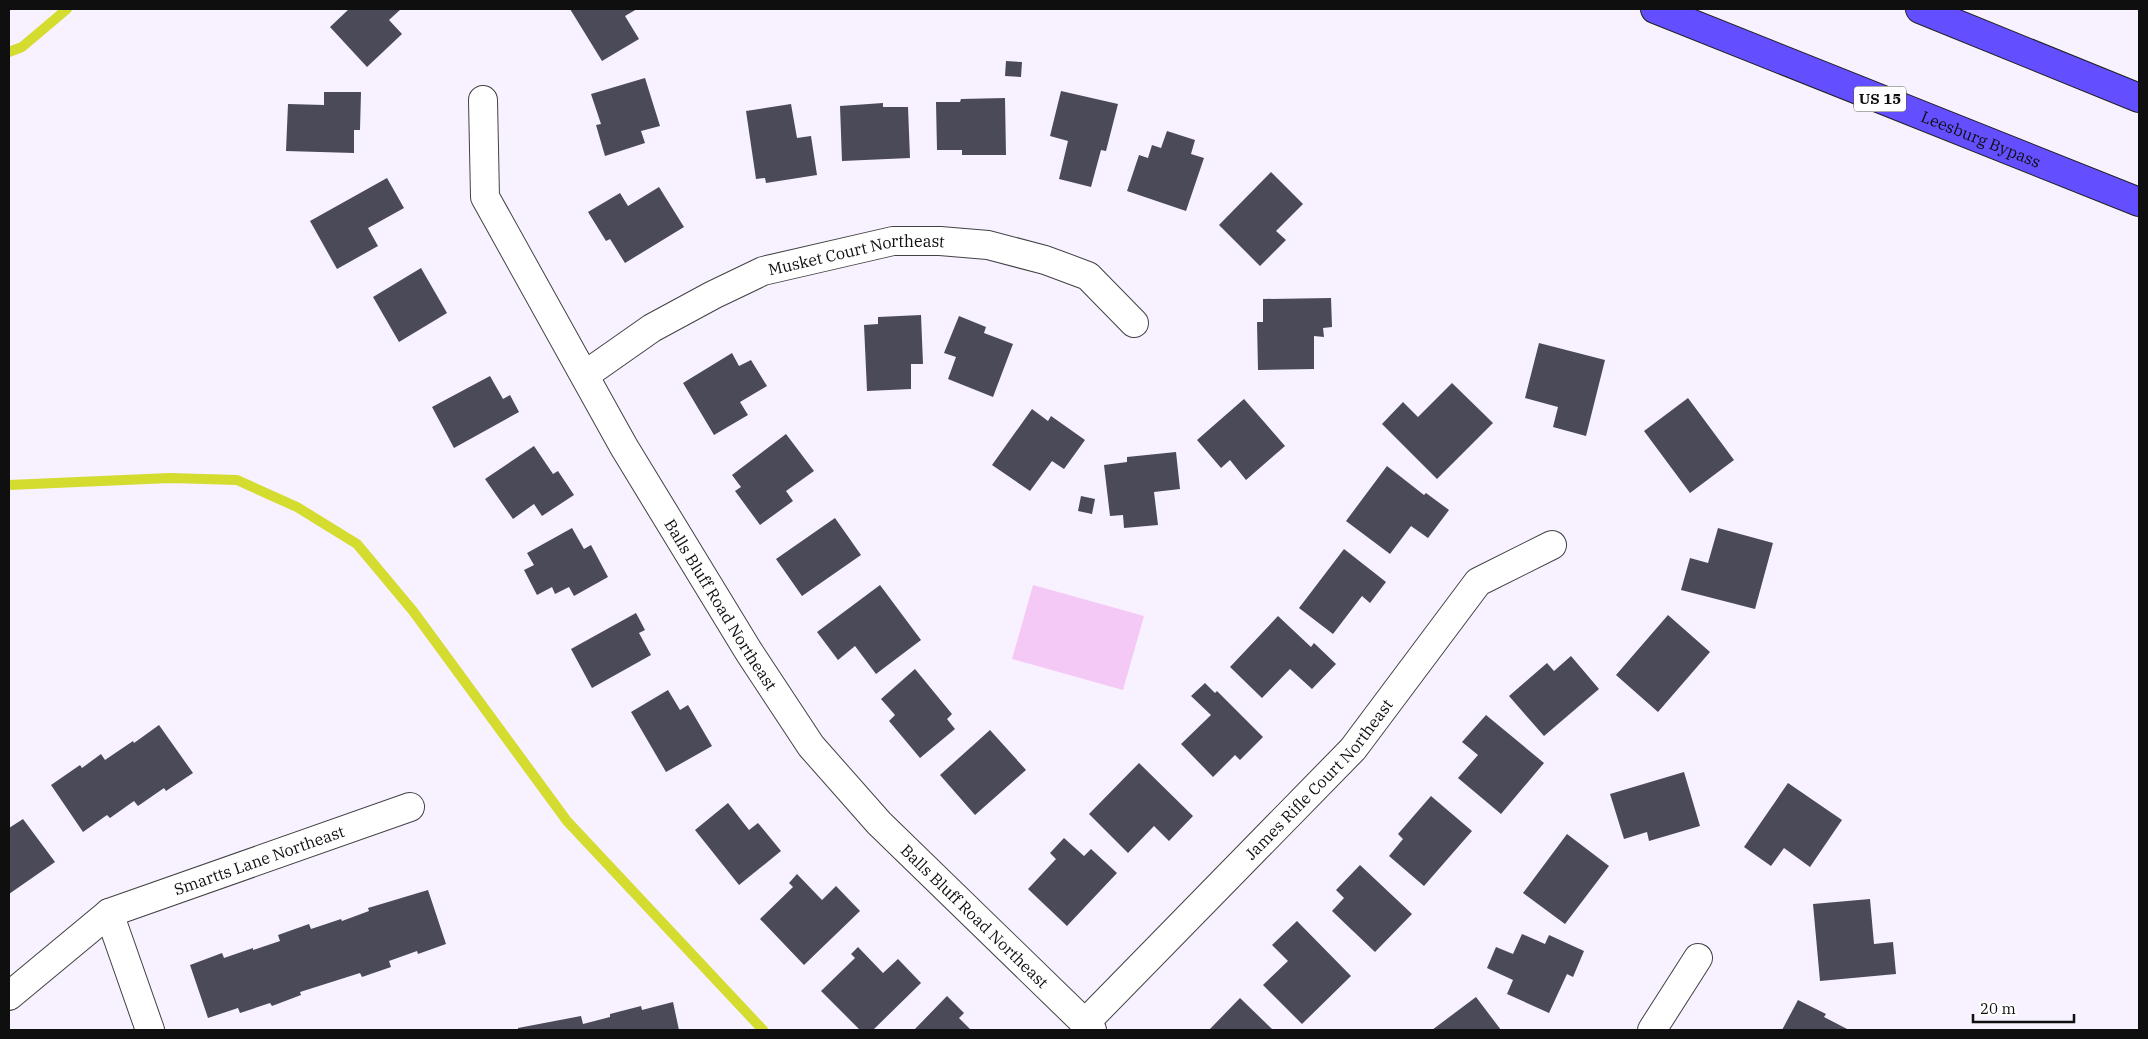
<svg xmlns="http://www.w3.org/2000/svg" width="2148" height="1039" font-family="'IBM Plex Serif',serif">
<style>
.pitch{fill:#f5c9f5}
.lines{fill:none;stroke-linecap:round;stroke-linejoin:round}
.stream{stroke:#d3dc2f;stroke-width:10}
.building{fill:#4b4a59}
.street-casing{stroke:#424242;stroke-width:30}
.highway-casing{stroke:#202020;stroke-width:30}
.street{stroke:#fff;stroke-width:28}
.highway{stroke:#634fff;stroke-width:28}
.labels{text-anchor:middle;stroke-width:5;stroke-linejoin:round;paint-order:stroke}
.shield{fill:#fff;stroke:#575757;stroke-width:1}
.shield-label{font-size:15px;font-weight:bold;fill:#0f0f0f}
.street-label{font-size:16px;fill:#0f0f0f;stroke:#fff}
</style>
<rect width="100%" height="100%" fill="#f8f1ff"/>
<path class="pitch" d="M 1033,585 L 1144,616 L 1123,690 L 1012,659 Z"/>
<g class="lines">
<path class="stream" d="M 9,52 L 22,47 L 67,9
M 9,485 L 170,478 L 237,480 L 297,507 L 357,544 L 413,611 L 567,821 L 763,1030"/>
</g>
<path class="building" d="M 349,9 L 401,9 L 389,20 L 402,34 L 367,67 L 330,27 Z
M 570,9 L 637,9 L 625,16 L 639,39 L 602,61 Z
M 1006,61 L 1022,62 L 1021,77 L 1005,76 Z
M 645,78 L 660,126 L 641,131 L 645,143 L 605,156 L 596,125 L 601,124 L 591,94 Z
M 1061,91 L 1118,104 L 1106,151 L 1101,150 L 1091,187 L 1059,179 L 1068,141 L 1050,136 Z
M 324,92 L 361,92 L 360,130 L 354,130 L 354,153 L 286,151 L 288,104 L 324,105 Z
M 1005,98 L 1006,155 L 962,155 L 962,150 L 937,150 L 936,102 L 960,102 L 961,99 Z
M 883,103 L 883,107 L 908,107 L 910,158 L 842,161 L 840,106 Z
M 791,104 L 797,138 L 811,136 L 817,175 L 766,183 L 765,178 L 756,179 L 746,111 Z
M 1167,131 L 1195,140 L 1191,154 L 1204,158 L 1186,211 L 1127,191 L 1139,155 L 1148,158 L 1152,145 L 1161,148 Z
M 1271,172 L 1303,204 L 1276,231 L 1286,240 L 1260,266 L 1219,225 Z
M 387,178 L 404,208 L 368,228 L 378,246 L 337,269 L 310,221 Z
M 659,187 L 684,227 L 625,263 L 610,239 L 606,241 L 588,212 L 620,193 L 628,206 Z
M 421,268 L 447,313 L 399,342 L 373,297 Z
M 1331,298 L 1332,327 L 1323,328 L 1324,337 L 1314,336 L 1314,369 L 1258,370 L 1257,322 L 1263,322 L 1263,299 Z
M 921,315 L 923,364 L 911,364 L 911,389 L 867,391 L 864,325 L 878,324 L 878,317 Z
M 959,316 L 986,327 L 984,333 L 1013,344 L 993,397 L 948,379 L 956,357 L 944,353 Z
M 1539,343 L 1605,360 L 1586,436 L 1553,427 L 1558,407 L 1525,398 Z
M 732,353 L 739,366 L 751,360 L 767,386 L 740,402 L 748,415 L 714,435 L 683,383 Z
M 490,376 L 503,399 L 510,395 L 519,412 L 454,448 L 432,407 Z
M 1452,383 L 1493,423 L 1437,479 L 1382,424 L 1403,402 L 1418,417 Z
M 1688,398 L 1734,460 L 1690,493 L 1644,431 Z
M 1244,399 L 1285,446 L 1246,480 L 1230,460 L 1221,468 L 1197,440 Z
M 1032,409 L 1048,421 L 1051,416 L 1085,440 L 1064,469 L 1052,461 L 1030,491 L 992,465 Z
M 786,434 L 814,471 L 786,491 L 793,501 L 760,525 L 735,491 L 741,487 L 732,475 Z
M 534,446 L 553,474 L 558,471 L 574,495 L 542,516 L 534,504 L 513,519 L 485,479 Z
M 1176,452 L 1180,489 L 1154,492 L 1158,525 L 1124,528 L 1123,515 L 1110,516 L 1104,465 L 1127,462 L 1127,457 Z
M 1387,466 L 1424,495 L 1426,493 L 1449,510 L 1428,538 L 1411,526 L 1390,554 L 1346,521 Z
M 1081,496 L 1095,499 L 1092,514 L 1078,511 Z
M 835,518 L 861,555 L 802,596 L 776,559 Z
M 572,528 L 584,549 L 591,545 L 608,577 L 574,596 L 569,587 L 555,594 L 552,587 L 537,595 L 524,570 L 534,565 L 527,553 Z
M 1718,528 L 1773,543 L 1755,609 L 1681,590 L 1690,558 L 1708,563 Z
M 1344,549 L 1386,582 L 1370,603 L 1362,596 L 1333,634 L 1299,608 Z
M 880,585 L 921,640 L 876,674 L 855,646 L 838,660 L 817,632 Z
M 636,613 L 645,630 L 639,633 L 651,655 L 592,688 L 571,649 Z
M 1668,615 L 1710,652 L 1658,712 L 1616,675 Z
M 1278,616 L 1311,647 L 1314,643 L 1336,664 L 1312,689 L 1290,669 L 1262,698 L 1230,667 Z
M 1571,656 L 1599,689 L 1544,736 L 1509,696 L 1547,663 L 1554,671 Z
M 915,669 L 952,714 L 947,719 L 955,729 L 920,758 L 889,721 L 895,715 L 881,699 Z
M 1205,683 L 1215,693 L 1217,691 L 1263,737 L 1240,760 L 1235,755 L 1213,777 L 1181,744 L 1211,715 L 1191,696 Z
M 668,690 L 680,710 L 688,705 L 712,746 L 666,772 L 631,712 Z
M 1486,715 L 1544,763 L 1501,814 L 1458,778 L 1478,755 L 1462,742 Z
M 159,725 L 193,773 L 166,791 L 164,788 L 138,806 L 134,801 L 110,818 L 107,815 L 83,832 L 51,785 L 80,765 L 82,768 L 101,754 L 105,760 L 133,741 L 134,743 Z
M 990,730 L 1026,770 L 975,815 L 940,775 Z
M 1139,763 L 1193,816 L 1169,841 L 1154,826 L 1128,853 L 1089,814 Z
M 1684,772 L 1700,826 L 1649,841 L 1647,832 L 1624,839 L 1610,794 Z
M 1788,783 L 1842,820 L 1810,867 L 1784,848 L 1771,866 L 1744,847 Z
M 1431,796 L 1472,831 L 1424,886 L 1389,856 L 1403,839 L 1398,834 Z
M 728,803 L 749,830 L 758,823 L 781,851 L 739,885 L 695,830 Z
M 23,819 L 55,862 L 9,894 L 9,828 Z
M 1567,834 L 1609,866 L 1565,924 L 1523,893 Z
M 1064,838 L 1084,856 L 1091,849 L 1117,873 L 1067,926 L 1028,889 L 1056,859 L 1050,853 Z
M 1360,865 L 1412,914 L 1375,952 L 1332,911 L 1344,898 L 1336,890 Z
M 797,874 L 822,900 L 836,886 L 860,911 L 804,965 L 760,919 L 793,887 L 789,883 Z
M 428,890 L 446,944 L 418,954 L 417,951 L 389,961 L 391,967 L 362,977 L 360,973 L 300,992 L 301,995 L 272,1006 L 270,1003 L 240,1013 L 238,1008 L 208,1018 L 190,965 L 222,953 L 224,958 L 253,948 L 253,950 L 280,941 L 278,935 L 309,924 L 311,929 L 341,919 L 342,921 L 369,911 L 368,908 Z
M 1870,899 L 1874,944 L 1893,942 L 1896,974 L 1820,981 L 1813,904 Z
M 1297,921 L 1351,976 L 1302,1024 L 1263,985 L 1288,961 L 1272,945 Z
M 1522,934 L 1545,944 L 1549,935 L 1584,951 L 1573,977 L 1567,974 L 1549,1013 L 1507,994 L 1513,980 L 1487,968 L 1496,947 L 1513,954 Z
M 858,947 L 883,973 L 898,959 L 921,983 L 873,1030 L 860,1030 L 821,991 L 855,958 L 851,954 Z
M 947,996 L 964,1013 L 959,1018 L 971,1030 L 914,1030 Z
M 1476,997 L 1501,1030 L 1432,1030 Z
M 1240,998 L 1273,1030 L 1209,1030 Z
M 1798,1000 L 1826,1014 L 1824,1017 L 1849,1030 L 1782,1030 Z
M 673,1002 L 679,1030 L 518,1030 L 518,1028 L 581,1016 L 583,1024 L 610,1017 L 610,1014 L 641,1006 L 642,1010 Z"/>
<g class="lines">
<defs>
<g id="street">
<path id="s1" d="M 483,100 L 485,197 L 624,447 L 749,652 L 811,746 L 879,823 L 1092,1030"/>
<path id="s2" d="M 585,375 L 652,328 L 713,295 L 763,271 L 893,241 L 940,241 L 988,245 L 1045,260 L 1088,276 L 1134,323"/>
<path d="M 109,913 L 150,1030"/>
<path id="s3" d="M 9,996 L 109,913 L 410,807"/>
<path id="s4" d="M 1085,1023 L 1353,749 L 1478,582 L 1552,545"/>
<path d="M 1652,1030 L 1698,958"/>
</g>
<g id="highway">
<path id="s5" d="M 1655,9 L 2139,202"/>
<path d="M 1920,9 L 2139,98"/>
</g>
</defs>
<use href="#street" class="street-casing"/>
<use href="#highway" class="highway-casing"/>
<use href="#street" class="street"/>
<use href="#highway" class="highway"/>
</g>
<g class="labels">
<rect class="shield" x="1854" y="86.5" width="52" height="25" rx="4"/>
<g class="shield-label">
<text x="1880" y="104">US 15</text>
</g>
<g class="street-label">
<text dy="6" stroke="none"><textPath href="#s5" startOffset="351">Leesburg Bypass</textPath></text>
<text dy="6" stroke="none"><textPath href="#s2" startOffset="302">Musket Court Northeast</textPath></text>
<text dy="6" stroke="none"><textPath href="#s1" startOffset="568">Balls Bluff Road Northeast</textPath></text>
<text dy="6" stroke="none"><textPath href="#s4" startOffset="338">James Rifle Court Northeast</textPath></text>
<text dy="6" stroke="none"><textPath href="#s3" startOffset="289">Smartts Lane Northeast</textPath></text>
<text dy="6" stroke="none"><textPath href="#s1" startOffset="972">Balls Bluff Road Northeast</textPath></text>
</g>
</g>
<rect width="2148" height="1039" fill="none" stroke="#0f0f0f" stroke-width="20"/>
<path d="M1973 1014v8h101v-8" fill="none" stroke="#0f0f0f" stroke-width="2.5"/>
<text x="1980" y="1014" font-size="15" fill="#0f0f0f" stroke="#ffffff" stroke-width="4" paint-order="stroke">20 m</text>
</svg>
